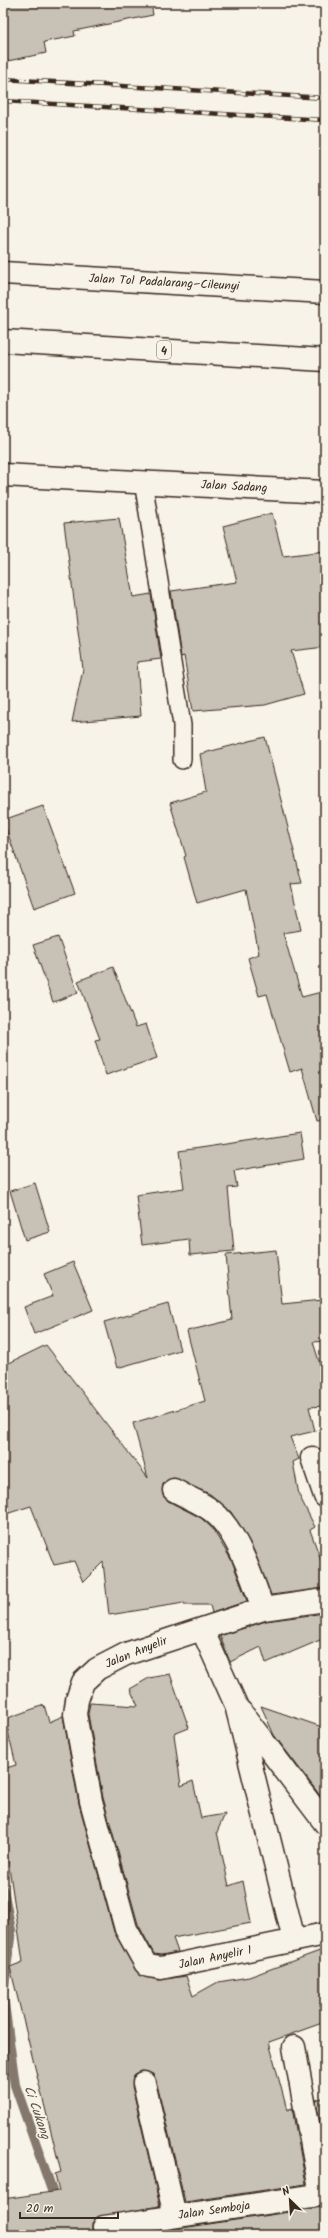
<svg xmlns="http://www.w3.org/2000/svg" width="328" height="2238" font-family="Kalam,sans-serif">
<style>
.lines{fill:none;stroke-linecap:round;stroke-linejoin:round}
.stream{stroke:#84786c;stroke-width:10}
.building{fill:#c8c1b6;stroke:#3b2a1e}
.lane-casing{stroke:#3b2a1e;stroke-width:20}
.street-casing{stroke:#3b2a1e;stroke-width:25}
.secondary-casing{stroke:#3b2a1e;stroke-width:25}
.highway-casing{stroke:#3b2a1e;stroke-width:25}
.lane{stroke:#f7f3e8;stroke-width:17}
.street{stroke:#f7f3e8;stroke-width:22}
.secondary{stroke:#f7f3e8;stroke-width:22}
.highway{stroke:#f7f3e8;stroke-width:22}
.rail-casing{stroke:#3b2a1e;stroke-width:4.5}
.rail{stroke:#f7f3e8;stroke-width:3;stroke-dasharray:9;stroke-linecap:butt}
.labels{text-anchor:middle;stroke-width:3.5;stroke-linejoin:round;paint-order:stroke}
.shield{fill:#f7f3e8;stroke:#73665b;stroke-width:1}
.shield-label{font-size:11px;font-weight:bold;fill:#3b2a1e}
.street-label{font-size:12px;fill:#3b2a1e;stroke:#f7f3e8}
.water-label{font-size:13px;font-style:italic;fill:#5f5145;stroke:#f7f3e8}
</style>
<rect width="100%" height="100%" fill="#f7f3e8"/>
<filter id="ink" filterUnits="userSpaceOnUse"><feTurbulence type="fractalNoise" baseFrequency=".025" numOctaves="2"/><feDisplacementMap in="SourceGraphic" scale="8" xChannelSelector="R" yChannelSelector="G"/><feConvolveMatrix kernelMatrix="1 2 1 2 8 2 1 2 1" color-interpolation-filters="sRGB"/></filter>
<g filter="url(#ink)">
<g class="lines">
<path class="stream" d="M 3,1889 L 11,1930 L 3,1993
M 3,1996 L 15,2085 L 53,2193 L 54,2204"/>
</g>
<path class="building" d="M 3,3 L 151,3 L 153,15 L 74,31 L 75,36 L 44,42 L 46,53 L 3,62 Z
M 272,513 L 283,556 L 325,551 L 325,647 L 291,651 L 304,694 L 265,705 L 193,711 L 184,656 L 181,657 L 171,591 L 237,582 L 223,526 Z
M 119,518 L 133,597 L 151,594 L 161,659 L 137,662 L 141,716 L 72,722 L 83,669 L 64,523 Z
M 265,737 L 302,883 L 291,884 L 301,930 L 283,933 L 302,997 L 325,991 L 325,1120 L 317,1121 L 302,1068 L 290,1072 L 267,994 L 259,996 L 248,958 L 259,954 L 246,889 L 197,903 L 184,857 L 186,856 L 170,803 L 206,792 L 200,754 Z
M 43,806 L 75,893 L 34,908 L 3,820 Z
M 58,937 L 78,993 L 53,1002 L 33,945 Z
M 113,967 L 136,1027 L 146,1024 L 157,1058 L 106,1075 L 95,1040 L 100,1039 L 78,981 Z
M 300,1133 L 304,1159 L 234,1171 L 237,1187 L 228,1188 L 234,1251 L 190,1255 L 189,1239 L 142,1245 L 136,1195 L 184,1188 L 179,1151 Z
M 35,1183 L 50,1232 L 25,1240 L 10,1191 Z
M 276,1250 L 282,1304 L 322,1300 L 325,1341 L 313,1342 L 325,1380 L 325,1406 L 309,1407 L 315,1431 L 290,1437 L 299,1459 L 293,1462 L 299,1495 L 315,1527 L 310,1530 L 325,1571 L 325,1588 L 271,1595 L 254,1551 L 231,1512 L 210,1494 L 173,1478 L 167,1480 L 163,1484 L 163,1496 L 168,1501 L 201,1518 L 212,1528 L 232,1561 L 247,1601 L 212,1613 L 210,1605 L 184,1605 L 184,1603 L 109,1615 L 103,1562 L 83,1582 L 74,1561 L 54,1565 L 31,1506 L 3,1515 L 3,1366 L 46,1345 L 148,1478 L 133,1423 L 205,1401 L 187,1331 L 232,1320 L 226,1255 Z
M 73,1262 L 93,1310 L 34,1334 L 24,1307 L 53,1296 L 44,1274 Z
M 168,1304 L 180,1350 L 117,1368 L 104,1322 Z
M 325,1613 L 325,1638 L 266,1663 L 261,1647 L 230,1662 L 220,1636 L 266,1621 Z
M 170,1674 L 189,1728 L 174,1734 L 181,1786 L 193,1781 L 201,1818 L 225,1814 L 217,1832 L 229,1886 L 243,1881 L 251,1923 L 173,1938 L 178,1952 L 161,1955 L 154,1954 L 138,1924 L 103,1798 L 88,1714 L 90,1703 L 138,1706 L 130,1689 L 149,1678 Z
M 44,1705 L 49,1722 L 63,1716 L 79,1804 L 114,1932 L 139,1975 L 159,1980 L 186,1976 L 193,1996 L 218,1982 L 249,1977 L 325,1949 L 325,2022 L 269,2042 L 287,2110 L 292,2108 L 306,2184 L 185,2202 L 156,2080 L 153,2074 L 142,2071 L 135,2074 L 132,2086 L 160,2206 L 97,2217 L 92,2223 L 92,2229 L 94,2235 L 3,2235 L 3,2199 L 59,2191 L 55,2174 L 61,2172 L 10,1967 L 23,1962 L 8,1860 L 3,1841 L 3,1769 L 16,1765 L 5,1719 Z
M 261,1706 L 325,1728 L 325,1802 L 274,1735 Z
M 325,2097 L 325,2147 L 316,2100 Z
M 325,2207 L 325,2235 L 135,2235 L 323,2207 Z"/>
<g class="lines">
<defs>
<path id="lane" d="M 143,481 L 182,725 L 182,760"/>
<path id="street" d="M 312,1458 L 325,1496
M 174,1490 C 186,1497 201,1502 212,1511 C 237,1530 253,1580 263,1609
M 325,1600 L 263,1609 L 126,1654 L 97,1669 L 83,1682 L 77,1700 L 75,1714 L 91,1801 L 126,1929 L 145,1963 L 148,1966 L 161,1968 L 325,1934
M 202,1629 L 236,1705 L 294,1940
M 241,1712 L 325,1823
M 294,2047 L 321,2195
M 144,2083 L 175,2216
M 104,2227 L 325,2194"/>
<path id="secondary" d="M 3,475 L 325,492"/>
<path id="highway" d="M 3,273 L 325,292
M 3,341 L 325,360"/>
</defs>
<use href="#lane" class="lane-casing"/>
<use href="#street" class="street-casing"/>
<use href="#secondary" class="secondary-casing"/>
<use href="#highway" class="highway-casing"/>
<use href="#lane" class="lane"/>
<use href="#street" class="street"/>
<use href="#secondary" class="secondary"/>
<use href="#highway" class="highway"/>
<defs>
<path id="rail" d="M 3,79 L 325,98
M 3,101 L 325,120"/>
</defs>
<use href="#rail" class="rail-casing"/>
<use href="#rail" class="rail"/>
</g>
</g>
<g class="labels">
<rect class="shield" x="157" y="341" width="14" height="18" rx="3"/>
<g class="shield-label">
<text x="164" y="354">4</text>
</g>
<g class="street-label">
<text transform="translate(164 282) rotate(3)" y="4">Jalan Tol Padalarang–Cileunyi</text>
<text transform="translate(234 486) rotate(3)" y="4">Jalan Sadang</text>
<text transform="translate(136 1652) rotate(-22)" y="4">Jalan Anyelir</text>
<text transform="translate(215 1957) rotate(-12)" y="4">Jalan Anyelir 1</text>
<text transform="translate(214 2210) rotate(-8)" y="4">Jalan Semboja</text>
</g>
<g class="water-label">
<text transform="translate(38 2112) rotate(71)" y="5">Ci Cukang</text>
</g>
</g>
<rect width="328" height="2238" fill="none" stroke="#f7f3e8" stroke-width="16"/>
<rect x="8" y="8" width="312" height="2222" fill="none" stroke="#3b2a1e" stroke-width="1.5" filter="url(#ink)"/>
<g transform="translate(290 2200) rotate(335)" stroke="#f7f3e8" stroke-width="3" paint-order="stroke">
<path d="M0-3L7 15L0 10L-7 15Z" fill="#3b2a1e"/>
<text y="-6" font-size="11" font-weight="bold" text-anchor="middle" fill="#3b2a1e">N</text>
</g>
<path d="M20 2212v6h98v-6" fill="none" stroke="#3b2a1e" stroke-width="2"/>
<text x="26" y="2212" font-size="12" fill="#3b2a1e" stroke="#f7f3e8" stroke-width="3" paint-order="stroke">20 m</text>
</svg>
